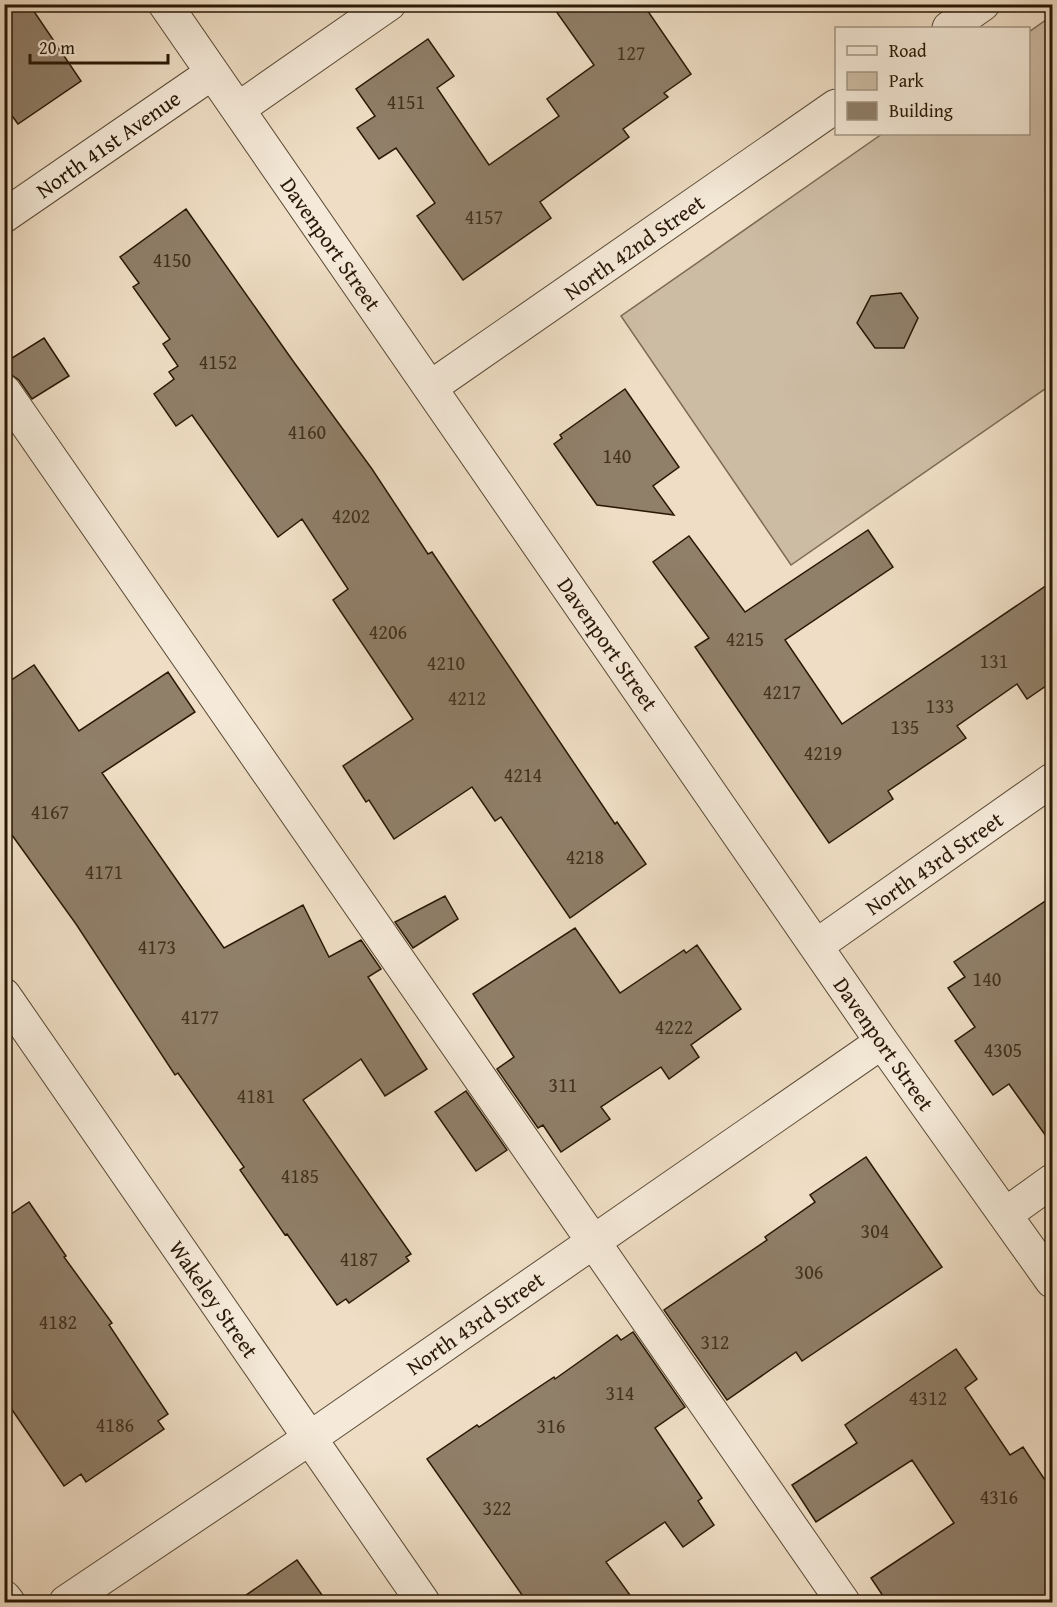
<svg xmlns="http://www.w3.org/2000/svg" width="1057" height="1607" font-family="'Gentium Book Plus',serif">
<style>
.green{fill:#cdbca4;stroke:#7b6a54;stroke-width:1.5}
.building{fill:#907f69;stroke:#291805;stroke-width:1.5}
.lines{fill:none;stroke-linecap:round;stroke-linejoin:round}
.minor-casing{stroke:#5a4a35;stroke-width:35}
.minor{stroke:#f5ead9;stroke-width:33}
.labels{text-anchor:middle;stroke-width:4.5;stroke-linejoin:round;paint-order:stroke}
.number-label{font-size:20px;fill:#43321e}
.street-label{font-size:22px;fill:#291805;stroke:#f5ead9}
</style>
<rect width="100%" height="100%" fill="#efdec5"/>
<filter id="stains"><feTurbulence type="fractalNoise" baseFrequency=".00333" numOctaves="4"/><feColorMatrix values="0 0 0 0 .2 0 0 0 0 .09 0 0 0 0 .02 0 0 0 .5 -.17"/></filter>
<radialGradient id="worn" r=".72"><stop offset=".6" stop-color="#630" stop-opacity="0"/><stop offset="1" stop-color="#630" stop-opacity=".3"/></radialGradient>
<path class="green" d="M 1050,17 L 1052,21 L 1052,384 L 791,565 L 621,316 L 882,134 L 1028,134 L 1029,32 Z"/>
<path class="building" d="M 4,4 L 29,4 L 81,81 L 18,124 L 4,105 Z
M 551,4 L 643,4 L 691,74 L 664,93 L 668,97 L 623,129 L 629,137 L 540,202 L 551,218 L 463,280 L 417,216 L 435,203 L 396,148 L 379,159 L 357,128 L 375,116 L 356,89 L 428,39 L 454,76 L 437,88 L 489,165 L 559,116 L 547,99 L 594,65 Z
M 186,209 L 293,361 L 372,469 L 428,554 L 432,552 L 615,824 L 617,822 L 646,864 L 570,918 L 501,817 L 495,821 L 472,787 L 394,839 L 369,800 L 366,802 L 343,766 L 413,719 L 333,600 L 348,589 L 302,519 L 278,537 L 192,415 L 176,426 L 154,394 L 174,379 L 169,372 L 178,366 L 163,344 L 170,339 L 133,287 L 139,283 L 120,257 Z
M 901,293 L 918,318 L 904,348 L 875,348 L 857,323 L 871,296 Z
M 44,338 L 69,376 L 32,399 L 19,380 L 10,374 L 4,363 Z
M 625,389 L 679,467 L 653,486 L 674,515 L 597,505 L 554,444 L 562,438 L 560,435 Z
M 868,530 L 893,567 L 785,640 L 842,724 L 1053,581 L 1053,681 L 1027,699 L 1017,684 L 957,726 L 966,738 L 888,791 L 893,799 L 829,843 L 695,647 L 709,638 L 653,562 L 689,536 L 745,612 Z
M 34,665 L 79,731 L 168,672 L 195,712 L 102,773 L 224,948 L 303,905 L 329,957 L 361,940 L 381,969 L 368,977 L 427,1069 L 385,1096 L 361,1059 L 303,1100 L 411,1254 L 406,1257 L 409,1261 L 349,1303 L 346,1299 L 337,1305 L 287,1234 L 285,1235 L 240,1170 L 244,1167 L 178,1073 L 175,1075 L 76,924 L 4,824 L 4,685 Z
M 445,896 L 458,919 L 413,948 L 395,922 Z
M 1053,896 L 1053,1146 L 1009,1084 L 993,1095 L 955,1041 L 975,1027 L 948,988 L 965,977 L 954,962 Z
M 575,928 L 620,993 L 684,950 L 686,953 L 697,945 L 741,1009 L 691,1045 L 699,1057 L 669,1079 L 661,1067 L 601,1107 L 610,1119 L 561,1152 L 543,1125 L 538,1128 L 497,1069 L 514,1057 L 473,994 Z
M 466,1091 L 507,1150 L 476,1171 L 435,1112 Z
M 866,1157 L 942,1267 L 802,1361 L 796,1352 L 727,1400 L 664,1310 L 767,1240 L 765,1237 L 815,1202 L 810,1195 Z
M 29,1202 L 66,1256 L 64,1257 L 112,1323 L 109,1325 L 168,1414 L 158,1421 L 164,1429 L 86,1482 L 81,1474 L 64,1486 L 4,1398 L 4,1219 Z
M 633,1332 L 685,1407 L 655,1428 L 702,1498 L 698,1501 L 714,1525 L 683,1547 L 665,1522 L 606,1562 L 635,1602 L 527,1602 L 427,1459 L 477,1425 L 479,1427 L 554,1377 L 555,1379 L 617,1335 L 621,1340 Z
M 956,1349 L 977,1379 L 965,1388 L 1010,1455 L 1023,1447 L 1053,1492 L 1053,1602 L 887,1602 L 871,1578 L 954,1523 L 912,1460 L 816,1522 L 792,1485 L 857,1443 L 845,1425 Z
M 297,1560 L 327,1602 L 236,1602 Z"/>
<g class="lines">
<defs>
<path id="minor" d="M 165,4 L 882,1042 L 1052,1281
M 949,28 L 983,4
M 238,109 L 389,4
M 4,216 L 212,73
M 431,387 L 836,106
M 4,391 L 843,1602
M 816,946 L 1052,780
M 4,995 L 423,1602
M 1006,1214 L 1052,1181
M 4,1597 L 8,1602
M 66,1602 L 310,1438 L 882,1042"/>
</defs>
<use href="#minor" class="minor-casing"/>
<use href="#minor" class="minor"/>
</g>
<g class="labels">
<g class="number-label">
<text x="631" y="60">127</text>
<text x="406" y="109">4151</text>
<text x="484" y="224">4157</text>
<text x="172" y="267">4150</text>
<text x="218" y="369">4152</text>
<text x="307" y="439">4160</text>
<text x="617" y="463">140</text>
<text x="351" y="523">4202</text>
<text x="388" y="639">4206</text>
<text x="745" y="646">4215</text>
<text x="994" y="668">131</text>
<text x="446" y="670">4210</text>
<text x="782" y="699">4217</text>
<text x="467" y="705">4212</text>
<text x="940" y="713">133</text>
<text x="905" y="734">135</text>
<text x="823" y="760">4219</text>
<text x="523" y="782">4214</text>
<text x="50" y="819">4167</text>
<text x="585" y="864">4218</text>
<text x="104" y="879">4171</text>
<text x="157" y="954">4173</text>
<text x="987" y="986">140</text>
<text x="200" y="1024">4177</text>
<text x="674" y="1034">4222</text>
<text x="1003" y="1057">4305</text>
<text x="563" y="1092">311</text>
<text x="256" y="1103">4181</text>
<text x="300" y="1183">4185</text>
<text x="875" y="1238">304</text>
<text x="359" y="1266">4187</text>
<text x="809" y="1279">306</text>
<text x="58" y="1329">4182</text>
<text x="715" y="1349">312</text>
<text x="620" y="1400">314</text>
<text x="928" y="1405">4312</text>
<text x="115" y="1432">4186</text>
<text x="551" y="1433">316</text>
<text x="999" y="1504">4316</text>
<text x="497" y="1515">322</text>
</g>
<g class="street-label">
<text transform="translate(108 144) rotate(-35)" y="8">North 41st Avenue</text>
<text transform="translate(331 244) rotate(55)" y="8">Davenport Street</text>
<text transform="translate(634 247) rotate(-35)" y="8">North 42nd Street</text>
<text transform="translate(608 644) rotate(55)" y="8">Davenport Street</text>
<text transform="translate(934 863) rotate(-35)" y="8">North 43rd Street</text>
<text transform="translate(884 1044) rotate(55)" y="8">Davenport Street</text>
<text transform="translate(214 1299) rotate(55)" y="8">Wakeley Street</text>
<text transform="translate(475 1323) rotate(-35)" y="8">North 43rd Street</text>
</g>
</g>
<rect width="1057" height="1607" fill="none" stroke="#efdec5" stroke-width="24"/>
<rect x="6" y="6" width="1045" height="1595" fill="none" stroke="#291805" stroke-width="3"/>
<rect x="12" y="12" width="1033" height="1583" fill="none" stroke="#291805" stroke-width="1.5"/>
<rect x="835" y="27" width="195" height="108" fill="#f5ead9" stroke="#a39684" stroke-width="1.5"/>
<rect x="847" y="46" width="30" height="9" fill="#f5ead9" stroke="#a39684" stroke-width="1.5"/>
<text x="889" y="57" font-size="18" fill="#291805">Road</text>
<rect x="847" y="72" width="30" height="18" fill="#cdbca4" stroke="#a39684" stroke-width="1.5"/>
<text x="889" y="87" font-size="18" fill="#291805">Park</text>
<rect x="847" y="102" width="30" height="18" fill="#907f69" stroke="#a39684" stroke-width="1.5"/>
<text x="889" y="117" font-size="18" fill="#291805">Building</text>
<path d="M30 54v9h138v-9" fill="none" stroke="#291805" stroke-width="3"/>
<text x="39" y="54" font-size="18" fill="#291805" stroke="#f5ead9" stroke-width="4.5" paint-order="stroke">20 m</text>
<rect width="100%" height="100%" filter="url(#stains)"/>
<rect width="100%" height="100%" fill="url(#worn)"/>
</svg>
